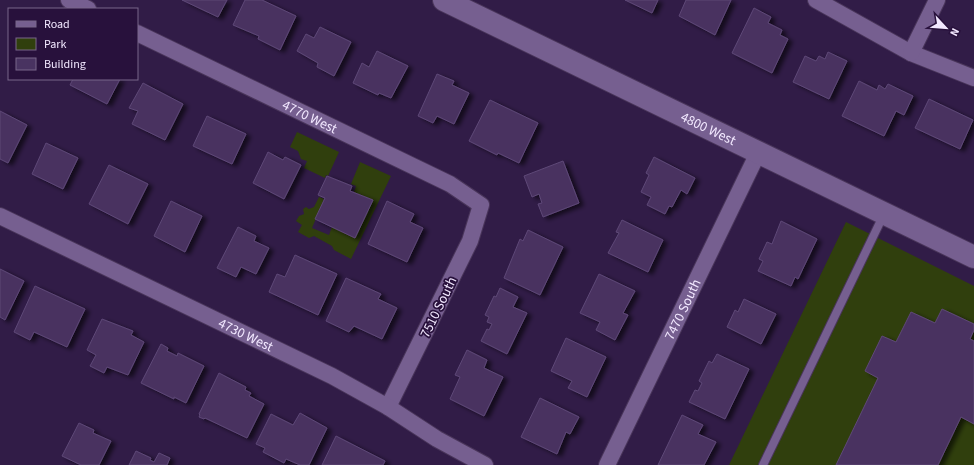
<svg xmlns="http://www.w3.org/2000/svg" width="974" height="465" font-family="'Source Sans 3',sans-serif">
<style>
.green{fill:#303f0d}
.building{fill:#493361;stroke:#5e4877;filter:url(#shadow)}
.lines{fill:none;stroke-linecap:round;stroke-linejoin:round}
.service-casing{stroke:#49355a;stroke-width:10}
.minor-casing{stroke:#49355a;stroke-width:18}
.secondary-casing{stroke:#49355a;stroke-width:24}
.service{stroke:#765f90;stroke-width:8}
.minor{stroke:#765f90;stroke-width:16}
.secondary{stroke:#765f90;stroke-width:22}
.labels{text-anchor:middle;stroke-width:3.5;stroke-linejoin:round;paint-order:stroke}
.street-label{font-size:14px;fill:#f2e8ff;stroke:#28113c}
</style>
<defs>
<filter id="shadow"><feDropShadow dx="4.5" dy="2.5" stdDeviation="2" flood-color="#0009"/></filter>
</defs>
<rect width="100%" height="100%" fill="#311c47"/>
<path class="green" d="M 297,132 L 339,152 L 328,176 L 326,175 L 325,178 L 304,168 L 307,161 L 301,159 L 298,151 L 290,147 Z
M 360,162 L 391,176 L 351,259 L 334,250 L 332,246 L 314,236 L 309,238 L 298,232 L 302,225 L 296,221 L 299,216 L 304,214 L 303,209 L 306,207 L 309,209 L 314,207 L 319,197 L 324,199 L 312,228 L 329,235 L 332,227 L 355,238 L 373,200 L 354,192 L 356,186 L 351,184 Z
M 846,222 L 974,286 L 974,465 L 729,465 Z"/>
<path class="building" d="M 182,0 L 227,0 L 218,17 Z
M 245,0 L 262,0 L 296,16 L 280,50 L 258,39 L 259,36 L 233,25 Z
M 625,0 L 658,0 L 652,13 Z
M 686,0 L 731,0 L 715,35 L 679,16 Z
M 754,8 L 771,17 L 768,23 L 782,30 L 780,35 L 788,39 L 772,73 L 732,53 Z
M 320,27 L 351,42 L 334,76 L 317,67 L 318,63 L 297,51 L 306,34 L 314,38 Z
M 377,51 L 408,66 L 391,98 L 379,93 L 378,95 L 353,83 L 362,63 L 369,67 Z
M 828,52 L 847,61 L 829,99 L 793,82 L 805,56 L 816,61 L 819,56 L 825,59 Z
M 437,74 L 454,81 L 452,85 L 469,93 L 454,124 L 437,116 L 433,123 L 418,116 Z
M 73,79 L 120,79 L 107,104 L 70,85 Z
M 859,81 L 877,90 L 879,85 L 885,89 L 888,84 L 913,96 L 904,115 L 896,111 L 884,136 L 842,116 Z
M 143,83 L 183,104 L 165,140 L 132,124 L 138,111 L 129,108 Z
M 929,99 L 973,120 L 960,149 L 915,128 Z
M 490,100 L 538,123 L 519,163 L 498,153 L 497,155 L 469,141 Z
M 0,111 L 27,125 L 8,163 L 0,159 Z
M 207,116 L 246,134 L 232,164 L 193,146 Z
M 46,143 L 78,158 L 63,189 L 32,174 Z
M 268,152 L 283,160 L 285,157 L 301,165 L 284,199 L 253,183 Z
M 654,157 L 695,178 L 687,194 L 681,190 L 672,207 L 669,206 L 665,214 L 647,205 L 651,197 L 641,192 L 649,175 L 646,173 Z
M 563,161 L 579,203 L 543,217 L 538,204 L 542,203 L 539,194 L 532,197 L 524,176 Z
M 109,165 L 148,184 L 128,224 L 89,204 Z
M 327,176 L 352,186 L 350,191 L 373,200 L 355,238 L 315,219 L 325,198 L 318,195 Z
M 171,201 L 202,216 L 185,252 L 154,236 Z
M 387,201 L 414,214 L 410,222 L 423,228 L 407,262 L 368,244 Z
M 622,220 L 663,240 L 648,272 L 608,253 L 619,233 L 616,232 Z
M 781,221 L 817,239 L 798,279 L 795,277 L 791,286 L 758,271 L 763,261 L 759,259 L 767,242 L 772,244 Z
M 238,227 L 256,236 L 254,241 L 269,248 L 256,274 L 241,267 L 236,277 L 217,268 Z
M 528,230 L 563,247 L 540,295 L 504,278 L 520,239 L 523,241 Z
M 295,255 L 337,274 L 318,315 L 269,292 L 277,274 L 285,277 Z
M 0,269 L 24,281 L 5,320 L 0,317 Z
M 599,274 L 635,291 L 623,313 L 628,315 L 615,340 L 596,330 L 600,322 L 580,313 Z
M 346,278 L 381,294 L 378,299 L 397,308 L 382,339 L 354,326 L 349,332 L 326,321 Z
M 35,286 L 85,309 L 67,347 L 34,332 L 30,340 L 14,332 Z
M 500,288 L 518,297 L 513,307 L 527,313 L 507,354 L 481,341 L 487,329 L 489,330 L 492,324 L 487,322 L 489,317 L 485,315 L 494,296 L 496,297 Z
M 744,299 L 776,314 L 761,344 L 727,327 L 735,310 L 738,312 Z
M 942,309 L 974,324 L 974,330 L 970,339 L 974,341 L 974,424 L 961,417 L 938,465 L 836,465 L 878,378 L 865,371 L 882,336 L 896,342 L 911,312 L 935,323 Z
M 102,319 L 133,331 L 131,335 L 144,342 L 128,375 L 107,367 L 104,373 L 90,366 L 96,355 L 87,350 Z
M 566,338 L 606,357 L 587,397 L 568,388 L 572,381 L 551,371 Z
M 161,344 L 168,348 L 167,351 L 177,356 L 178,353 L 204,366 L 186,403 L 174,397 L 174,399 L 141,383 Z
M 467,350 L 487,360 L 484,368 L 503,377 L 484,416 L 450,399 L 460,377 L 455,375 Z
M 717,354 L 749,369 L 725,419 L 689,402 L 695,390 L 698,391 L 702,383 L 699,381 L 709,361 L 712,363 Z
M 219,373 L 246,387 L 245,390 L 251,393 L 249,396 L 264,404 L 247,438 L 205,418 L 204,419 L 199,417 L 200,415 L 199,414 Z
M 540,398 L 579,417 L 570,434 L 566,432 L 557,454 L 521,437 Z
M 300,413 L 327,428 L 309,465 L 300,465 L 286,459 L 284,463 L 263,452 L 265,448 L 256,444 L 271,414 L 293,425 Z
M 682,415 L 703,425 L 698,434 L 716,442 L 704,465 L 658,465 Z
M 79,423 L 94,430 L 93,433 L 111,441 L 99,465 L 81,465 L 62,456 Z
M 336,436 L 385,461 L 383,465 L 322,465 Z
M 136,451 L 151,458 L 150,460 L 154,462 L 159,453 L 170,458 L 167,465 L 129,465 Z"/>
<g class="lines">
<defs>
<path id="service" d="M 763,465 L 884,214"/>
<g id="minor">
<path d="M 69,0 L 88,9"/>
<path d="M 816,0 L 911,53 L 974,78"/>
<path id="s1" d="M 137,33 L 450,184 L 481,205 L 470,241 L 388,407"/>
<path d="M 911,53 L 937,0"/>
<path id="s2" d="M 0,216 L 332,376 L 388,407 L 437,439 L 485,465"/>
<path id="s3" d="M 607,465 L 758,153"/>
</g>
<g id="secondary">
<path id="s4" d="M 444,0 L 974,257"/>
</g>
</defs>
<use href="#service" class="service-casing"/>
<use href="#minor" class="minor-casing"/>
<use href="#secondary" class="secondary-casing"/>
<use href="#service" class="service"/>
<use href="#minor" class="minor"/>
<use href="#secondary" class="secondary"/>
</g>
<g class="labels">
<g class="street-label">
<text dy="5" stroke="none"><textPath href="#s1" startOffset="192">4770 West</textPath></text>
<text dy="5" stroke="none"><textPath href="#s4" startOffset="294">4800 West</textPath></text>
<text transform="translate(438 307) rotate(-64)" y="5">7510 South</text>
<text dy="5" stroke="none"><textPath href="#s3" startOffset="173">7470 South</textPath></text>
<text dy="5" stroke="none"><textPath href="#s2" startOffset="273">4730 West</textPath></text>
</g>
</g>
<rect x="8" y="8" width="130" height="72" fill="#28113c" stroke="#79678a"/>
<rect x="16" y="21" width="20" height="6" fill="#765f90" stroke="#79678a"/>
<text x="44" y="28" font-size="12" fill="#f2e8ff">Road</text>
<rect x="16" y="38" width="20" height="12" fill="#303f0d" stroke="#79678a"/>
<text x="44" y="48" font-size="12" fill="#f2e8ff">Park</text>
<rect x="16" y="58" width="20" height="12" fill="#493361" stroke="#79678a"/>
<text x="44" y="68" font-size="12" fill="#f2e8ff">Building</text>
<g transform="translate(946 28) rotate(116)" stroke="#28113c" stroke-width="3" paint-order="stroke">
<path d="M0-3L7 15L0 10L-7 15Z" fill="#f2e8ff"/>
<text y="-6" font-size="11" font-weight="bold" text-anchor="middle" fill="#f2e8ff">N</text>
</g>
</svg>
